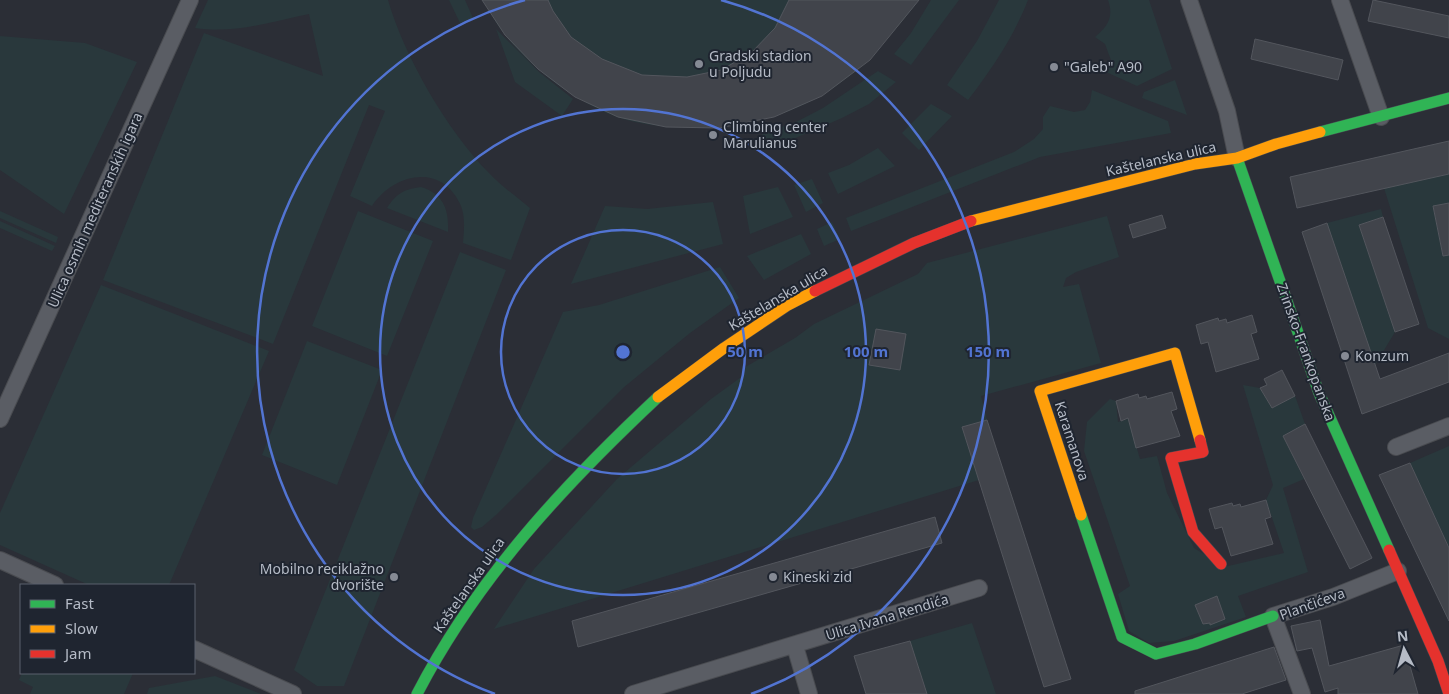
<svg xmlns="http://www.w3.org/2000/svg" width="1449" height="694" font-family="'Noto Sans',sans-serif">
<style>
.green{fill:#29383c}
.building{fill:#41444b;stroke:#53565d}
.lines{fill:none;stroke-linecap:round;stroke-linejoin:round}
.street-casing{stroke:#494b50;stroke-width:18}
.fast-casing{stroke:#464950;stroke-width:12}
.slow-casing{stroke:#464950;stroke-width:12}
.jam-casing{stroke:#464950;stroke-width:12}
.street{stroke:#5a5d64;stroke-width:16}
.fast{stroke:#30b455;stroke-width:11}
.slow{stroke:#ff9f0a;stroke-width:11}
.jam{stroke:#e5322d;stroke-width:11}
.ring{fill:none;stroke:#5274d2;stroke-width:2.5}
.poi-dot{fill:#858a94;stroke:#1f2530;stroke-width:2}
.labels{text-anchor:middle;stroke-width:4;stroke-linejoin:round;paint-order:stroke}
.poi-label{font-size:14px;fill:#b5bbc6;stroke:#1f2530;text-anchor:start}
.street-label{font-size:14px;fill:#b5bbc6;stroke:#1f2530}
.centre{fill:#5274d2;stroke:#1f2530;stroke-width:2.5}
.ring-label{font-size:15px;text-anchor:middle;font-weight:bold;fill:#5274d2;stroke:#1f2530;stroke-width:4;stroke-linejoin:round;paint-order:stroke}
</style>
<rect width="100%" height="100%" fill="#2b2e36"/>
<path class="green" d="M 208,0 L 388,0 C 404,56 448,132 489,173 C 501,186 516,196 530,208 L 511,260 L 463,243 C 464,230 466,214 459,202 C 439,162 392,175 372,206 L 350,196 L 385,111 L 369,105 L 273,344 L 103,280 L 204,33 L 323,76 L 309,14 C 270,22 235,34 195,28 Z
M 449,0 L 465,0 L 473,18 L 460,23 Z
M 482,0 L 918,0 C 911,12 901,22 892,33 C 837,100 771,130 684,127 C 663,127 637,124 617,117 C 575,101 533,70 505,35 C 496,24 490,11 482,0 Z
M 931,0 L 959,0 L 911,65 L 894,54 L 911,33 Z
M 999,0 L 1028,0 C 1014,36 992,69 968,100 L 947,85 L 977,41 Z
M 1108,0 L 1149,0 L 1172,69 L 1137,86 L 1106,72 L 1112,63 L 1105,44 L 1095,37 C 1108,26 1114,17 1108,0 Z
M 496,29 L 539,72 L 573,99 L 562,116 L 515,82 Z
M 0,36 L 85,43 L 137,62 L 64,214 L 0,170 Z
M 878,71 L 896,82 L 869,104 L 842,118 L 786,142 L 768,146 L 762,134 L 798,121 L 823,108 Z
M 1175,80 L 1187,115 L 1142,98 L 1144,92 Z
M 1092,90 L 1168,121 L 1171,133 L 1040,157 L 851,231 L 846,218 L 1014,152 L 1034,139 L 1043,129 L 1043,117 L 1050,106 L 1074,112 L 1085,110 L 1090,102 Z
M 931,104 L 952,116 L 919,150 L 902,133 Z
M 878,148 L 895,166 L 838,194 L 828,173 L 849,165 Z
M 1449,174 L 1449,339 L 1428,328 L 1384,188 Z
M 812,179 L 823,203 L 806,212 L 794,185 Z
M 421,187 C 444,194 449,210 448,232 L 387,208 C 396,194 404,189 421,187 Z
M 778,187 L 793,217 L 750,234 L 743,196 Z
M 713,202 L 723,244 L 571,284 L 605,206 L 647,209 Z
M 1381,209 L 1383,217 L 1359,225 L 1395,332 L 1375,365 L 1327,223 Z
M 0,211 L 58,237 L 56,243 L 0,218 Z
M 358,211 L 433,241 L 387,356 L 312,326 Z
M 1107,216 L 1119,257 L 1076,272 L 1066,278 L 1063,287 L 1079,284 L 1101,363 L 981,396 L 987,420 L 962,427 L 979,480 L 494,629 L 534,569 L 617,479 L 711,399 L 744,375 L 742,369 L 795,338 L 814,324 L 918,274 L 927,263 Z
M 0,221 L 55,246 L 52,251 L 0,228 Z
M 832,222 L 840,239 L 824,246 L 817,229 Z
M 801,234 L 811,254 L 764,280 L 747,256 Z
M 460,252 L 506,270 L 344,686 L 317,686 L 294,670 Z
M 720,267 L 739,298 L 690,333 L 623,388 L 496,515 L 482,527 L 474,530 L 471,527 L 473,518 L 563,312 L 599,305 Z
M 101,285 L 269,351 L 169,585 L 89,585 L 0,545 L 0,513 Z
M 307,341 L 382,370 L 337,485 L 262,455 Z
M 1243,385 L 1260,388 L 1272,408 L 1295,396 L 1305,424 L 1283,436 L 1304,479 L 1283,488 L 1308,572 L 1238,596 L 1246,617 L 1174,641 L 1149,643 L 1129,631 L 1118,594 L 1130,586 L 1084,451 L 1087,422 L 1110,399 L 1116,401 L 1118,422 L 1131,418 L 1131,428 L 1140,459 L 1157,456 L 1167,493 L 1194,548 L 1224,567 L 1284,553 L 1266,500 L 1273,485 Z
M 1449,446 L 1449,548 L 1410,463 Z
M 972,623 L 996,694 L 927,694 L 910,641 Z
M 22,673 L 133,673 L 124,694 L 30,694 L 33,687 L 19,680 Z
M 215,676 L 261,694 L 147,694 L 149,688 Z"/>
<path class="building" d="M 482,0 L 548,0 L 553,11 L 571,37 L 602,59 L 642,75 L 687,77 L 721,70 L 751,53 L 775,28 L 789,0 L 919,0 L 870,60 L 822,96 L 774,117 L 719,128 L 666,127 L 618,117 L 575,97 L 538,69 L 505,35 Z
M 1373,0 L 1449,16 L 1449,38 L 1368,21 Z
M 1255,39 L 1343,60 L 1338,80 L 1251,59 Z
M 1449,141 L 1449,174 L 1297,208 L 1290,177 Z
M 1449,203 L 1449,255 L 1443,256 L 1433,206 Z
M 1162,215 L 1166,228 L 1133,238 L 1129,225 Z
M 1383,217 L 1419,324 L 1395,332 L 1359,225 Z
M 1327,223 L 1380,379 L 1449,353 L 1449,382 L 1362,414 L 1302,232 Z
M 1252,315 L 1257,332 L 1251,334 L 1259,359 L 1216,372 L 1208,342 L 1201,344 L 1196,325 L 1218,318 L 1219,321 L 1226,319 L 1227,323 Z
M 876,329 L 906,334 L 900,370 L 869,365 Z
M 1282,370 L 1295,396 L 1272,408 L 1260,388 L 1267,385 L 1264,379 Z
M 1172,392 L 1177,409 L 1171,411 L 1180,436 L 1136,448 L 1128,418 L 1121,421 L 1116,401 L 1138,394 L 1139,398 L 1146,396 L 1147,399 Z
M 987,420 L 1071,679 L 1044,687 L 962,427 Z
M 1305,424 L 1372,558 L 1350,569 L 1283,436 Z
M 1410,463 L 1449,548 L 1449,621 L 1379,475 Z
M 1266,500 L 1271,517 L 1265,519 L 1273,544 L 1231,556 L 1222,527 L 1215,529 L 1209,509 L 1232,503 L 1233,506 L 1240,504 L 1241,507 Z
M 935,517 L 942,543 L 578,647 L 572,621 Z
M 1217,596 L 1225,619 L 1210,625 L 1210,623 L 1203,624 L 1195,605 Z
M 1320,620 L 1329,666 L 1404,645 L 1418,694 L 1338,694 L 1338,688 L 1325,692 L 1312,648 L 1297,651 L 1291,626 Z
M 910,641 L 927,694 L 866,694 L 854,656 Z
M 1274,647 L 1286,680 L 1242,694 L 1135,694 L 1135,691 Z"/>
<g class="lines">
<defs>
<path id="street" d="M 1189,0 L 1227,111 L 1237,158
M 1340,0 L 1381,117
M 0,419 L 190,0
M 1396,447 L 1449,426
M 0,560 L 55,585
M 795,646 L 809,694
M 194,649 L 293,694
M 633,694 L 979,588
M 1302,694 L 1273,616 L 1333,597 L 1398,571"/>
<path id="fast" d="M 1320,132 L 1449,98
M 1237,158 L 1319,393 L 1389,550
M 1081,515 L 1122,637 L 1156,654 L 1195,644 L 1273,616
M 417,694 C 477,578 564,485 658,397"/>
<path id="slow" d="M 971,221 L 1195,164 L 1237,158 L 1276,144 L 1320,132
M 658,397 L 724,348 L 788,305 L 815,291
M 1081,515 L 1040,391 L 1175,353 L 1200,440"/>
<path id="jam" d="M 815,291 L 914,243 L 971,221
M 1200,440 L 1203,452 L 1171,458 L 1193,532 L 1221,564
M 1389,550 L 1438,661 L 1449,694"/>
</defs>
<use href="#street" class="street-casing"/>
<use href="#fast" class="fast-casing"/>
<use href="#slow" class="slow-casing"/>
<use href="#jam" class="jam-casing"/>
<use href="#street" class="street"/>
<use href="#fast" class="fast"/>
<use href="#slow" class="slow"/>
<use href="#jam" class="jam"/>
</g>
<g class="ring">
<circle cx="623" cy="352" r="122"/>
<circle cx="623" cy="352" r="243"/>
<path d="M495 694A365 365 0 0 1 525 0M721 0A365 365 0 0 1 751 694"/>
</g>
<g class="poi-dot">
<circle cx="699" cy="64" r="5"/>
<circle cx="1054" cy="67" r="5"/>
<circle cx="713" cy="135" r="5"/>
<circle cx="1345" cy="356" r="5"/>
<circle cx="394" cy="577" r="5"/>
<circle cx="773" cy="577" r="5"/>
</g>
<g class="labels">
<g class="poi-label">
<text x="709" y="61">Gradski stadion<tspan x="709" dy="16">u Poljudu</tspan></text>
<text x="1064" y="72">"Galeb" A90</text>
<text x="723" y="132">Climbing center<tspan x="723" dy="16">Marulianus</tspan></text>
<text x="1355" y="361">Konzum</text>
<text x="384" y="574" text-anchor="end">Mobilno reciklažno<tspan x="384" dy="16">dvorište</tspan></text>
<text x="783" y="582">Kineski zid</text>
</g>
<g class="street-label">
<text transform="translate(1161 159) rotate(-13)" y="5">Kaštelanska ulica</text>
<text transform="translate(95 210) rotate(-66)" y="5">Ulica osmih mediteranskih igara</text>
<text transform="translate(778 298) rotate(-31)" y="5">Kaštelanska ulica</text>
<text transform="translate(1306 352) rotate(70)" y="5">Zrinsko-Frankopanska</text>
<text transform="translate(1072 441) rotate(72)" y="5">Karamanova</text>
<text transform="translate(469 585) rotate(-55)" y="5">Kaštelanska ulica</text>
<text transform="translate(1312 604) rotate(-20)" y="5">Plančićeva</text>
<text transform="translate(887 617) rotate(-17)" y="5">Ulica Ivana Rendića</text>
</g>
</g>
<circle cx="623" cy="352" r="8" class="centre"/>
<g class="ring-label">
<text x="745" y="357">50 m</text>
<text x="866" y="357">100 m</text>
<text x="988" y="357">150 m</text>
</g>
<rect x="20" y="584" width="175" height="90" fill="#1f2530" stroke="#5b616c"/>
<rect x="30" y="600" width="25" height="8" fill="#30b455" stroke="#5b616c"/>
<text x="65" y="609" font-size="15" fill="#b5bbc6">Fast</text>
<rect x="30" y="625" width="25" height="8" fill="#ff9f0a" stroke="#5b616c"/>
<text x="65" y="634" font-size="15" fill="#b5bbc6">Slow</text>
<rect x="30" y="650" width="25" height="8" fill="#e5322d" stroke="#5b616c"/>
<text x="65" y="659" font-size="15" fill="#b5bbc6">Jam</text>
<g transform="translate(1404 649) rotate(354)" stroke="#1f2530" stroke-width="4" paint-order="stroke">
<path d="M0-4L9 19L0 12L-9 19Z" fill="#b5bbc6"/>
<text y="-8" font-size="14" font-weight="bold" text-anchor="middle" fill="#b5bbc6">N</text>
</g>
</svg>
